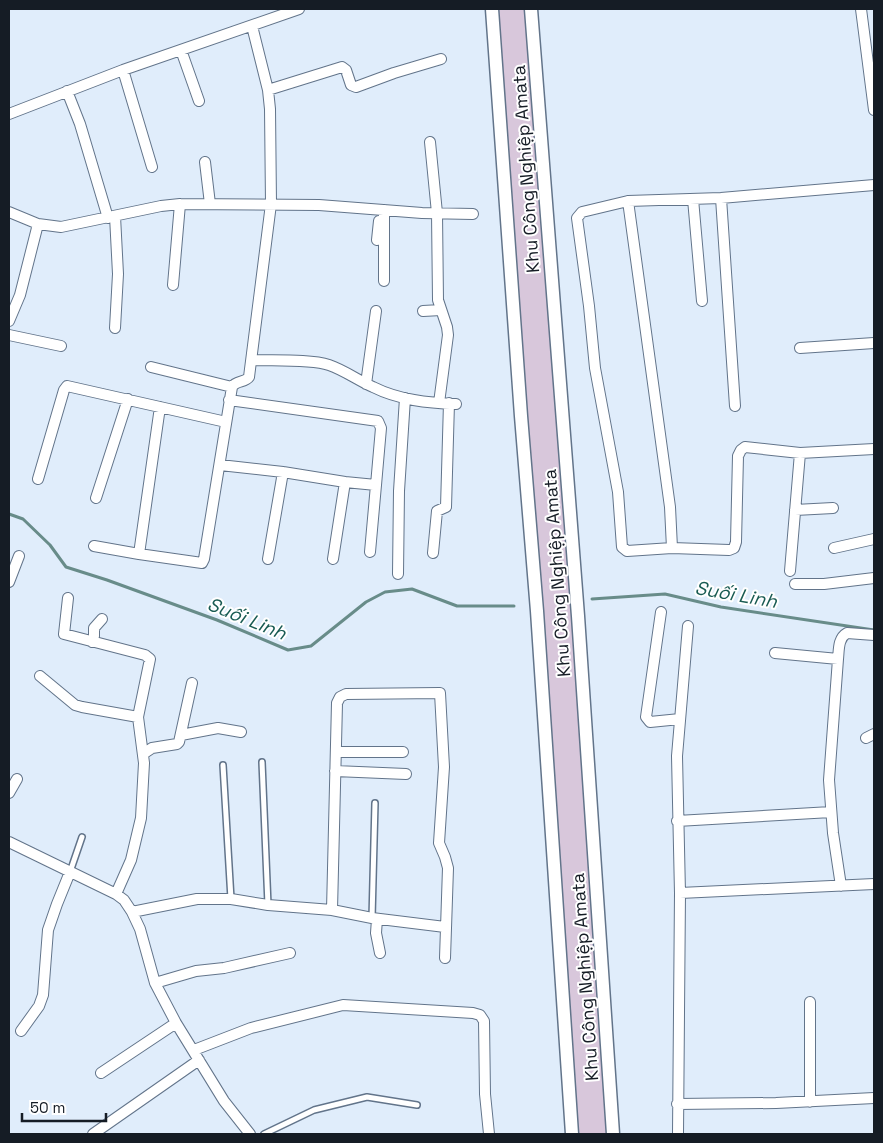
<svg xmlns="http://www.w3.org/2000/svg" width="883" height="1143" font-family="'Space Grotesk',sans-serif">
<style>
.green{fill:#d8c7db}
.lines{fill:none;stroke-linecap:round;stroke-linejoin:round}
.stream{stroke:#688c89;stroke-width:3}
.service-casing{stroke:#62748a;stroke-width:8}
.minor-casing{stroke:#62748a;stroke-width:12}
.tertiary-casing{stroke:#62748a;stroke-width:15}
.service{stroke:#fff;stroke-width:5}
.minor{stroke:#fff;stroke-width:10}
.tertiary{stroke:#fff;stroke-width:12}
.labels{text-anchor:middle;stroke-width:4;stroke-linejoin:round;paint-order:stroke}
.street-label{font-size:18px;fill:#151c25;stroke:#fff}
.water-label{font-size:19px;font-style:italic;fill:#195b53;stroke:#fff}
</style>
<rect width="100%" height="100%" fill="#e0edfb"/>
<path class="green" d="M 498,9 L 525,9 L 572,618 L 607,1134 L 578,1134 L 543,603 L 527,417 Z"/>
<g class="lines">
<path class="stream" d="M 9,514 L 23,519 L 50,545 L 66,567 L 107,580 L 217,620 L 288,650 L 311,646 L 366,602 L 385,592 L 412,589 L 457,606 L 514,606
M 592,599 L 665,594 L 721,607 L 874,630"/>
<defs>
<path id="service" d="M 262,762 L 268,905
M 223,765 L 231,899
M 70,872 L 82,837
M 372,918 L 375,803
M 264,1134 L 314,1110 L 367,1097 L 417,1105"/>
<path id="minor" d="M 861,9 L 874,110
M 181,50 L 199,101
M 123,70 L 152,167
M 268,90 L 342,67 L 346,70 L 351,85 L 356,87 L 394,73 L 441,59
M 67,91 L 80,124 L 108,218
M 9,114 L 123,70 L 299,9
M 430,142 L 437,213 L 438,300 L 447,327 L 448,335 L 439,403
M 205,162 L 210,204
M 874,185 L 721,198 L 628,201 L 582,212 L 577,218 L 589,306 L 595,368 L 618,492 L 622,547 L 627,551 L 672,548 L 729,550 L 734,548 L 736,542 L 738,456 L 741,450 L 745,447 L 800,453 L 874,449
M 721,198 L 735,406
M 693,199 L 702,301
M 628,201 L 670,507 L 672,548
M 9,212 L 38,224 L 61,227 L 161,206 L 180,204 L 319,205 L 422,213 L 473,214
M 377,240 L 379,221
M 384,281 L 384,210
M 173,285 L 180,204
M 423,311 L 441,310
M 9,321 L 20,295 L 38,224
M 115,328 L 118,274 L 115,216
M 9,335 L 61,346
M 800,348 L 874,343
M 252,360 C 272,361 310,359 329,365 C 344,370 359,381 373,387 C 399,400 428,403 456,404
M 151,367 L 232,387
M 366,384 L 376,311
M 229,400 L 378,421 L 381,428 L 376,485 L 345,482
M 220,465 L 283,472 L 345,482 L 333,559
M 38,479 L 64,390 L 67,386 L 226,422
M 96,498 L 128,399
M 795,510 L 833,508
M 94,546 L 139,554 L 202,563 L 204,559 L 232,387 C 236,380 245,383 249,377 L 271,204 L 270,109 L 268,90 L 252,26
M 834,548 L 874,539
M 370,552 L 376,485
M 433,553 L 437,511 L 446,507 L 449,403
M 139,554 L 160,407
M 268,559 L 283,472
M 790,571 L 800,453
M 398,574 L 399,491 L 405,398
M 9,582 L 19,556
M 795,584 L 824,584 L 874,578
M 68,598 L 64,634 L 145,655 L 150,659 L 138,717 L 144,763 L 141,818 L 131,860 L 116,894
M 661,612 L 646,717 L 650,722 L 680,719
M 92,642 L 94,636 L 94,628 L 102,619
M 775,653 L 838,659
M 40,676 L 75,705 L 82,707 L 138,717
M 181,735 L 218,728 L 241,732
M 866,738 L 874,734
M 336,752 L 403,752
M 143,754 L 152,748 L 177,744 L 179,742 L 192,683
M 335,771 L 406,774
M 9,793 L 17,779
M 677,821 L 831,812
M 9,842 L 116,894 L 124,900 L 132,912 L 140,929 L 155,983 L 176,1023 L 224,1101 L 250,1134
M 841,886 L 833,833 L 829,780 L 838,659 C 839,650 838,638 847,633 L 874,635
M 680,893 L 874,884
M 332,910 L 337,703 L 340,697 L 346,694 L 440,693 L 444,767 L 439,843 L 445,857 L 448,868 L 445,958
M 132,912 L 197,899 L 231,899 L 268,905 L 332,910 L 372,918 L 445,927
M 377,919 L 376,933 L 380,953
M 155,983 L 196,971 L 224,968 L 290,953
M 21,1031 L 39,1006 L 43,995 L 48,930 L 57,904 L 70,872
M 194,1050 L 251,1028 L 343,1005 L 473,1013 L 480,1015 L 484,1021 L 485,1094 L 489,1134
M 101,1073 L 176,1023
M 810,1102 L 810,1002
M 677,1104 L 776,1103 L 874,1098
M 93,1134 L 199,1060
M 678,1134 L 680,893 L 677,756 L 688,626"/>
<path id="tertiary" d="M 492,9 L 521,416 L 537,611 L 572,1134
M 531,9 L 578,616 L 613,1134"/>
</defs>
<use href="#service" class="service-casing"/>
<use href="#minor" class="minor-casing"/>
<use href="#tertiary" class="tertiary-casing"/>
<use href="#service" class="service"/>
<use href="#minor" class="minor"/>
<use href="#tertiary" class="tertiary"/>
</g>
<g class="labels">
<g class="street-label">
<text transform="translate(526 169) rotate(-94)" y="6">Khu Công Nghiệp Amata</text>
<text transform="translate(557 573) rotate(-94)" y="6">Khu Công Nghiệp Amata</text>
<text transform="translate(585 977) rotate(-94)" y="6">Khu Công Nghiệp Amata</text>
</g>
<g class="water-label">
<text transform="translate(736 594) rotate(10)" y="7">Suối Linh</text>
<text transform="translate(247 618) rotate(22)" y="7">Suối Linh</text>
</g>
</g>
<rect width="883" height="1143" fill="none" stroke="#151c25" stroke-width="20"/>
<path d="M22 1113v8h84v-8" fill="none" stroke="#151c25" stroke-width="2.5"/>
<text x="30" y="1113" font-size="15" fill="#151c25" stroke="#ffffff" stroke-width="4" paint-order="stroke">50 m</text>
</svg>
